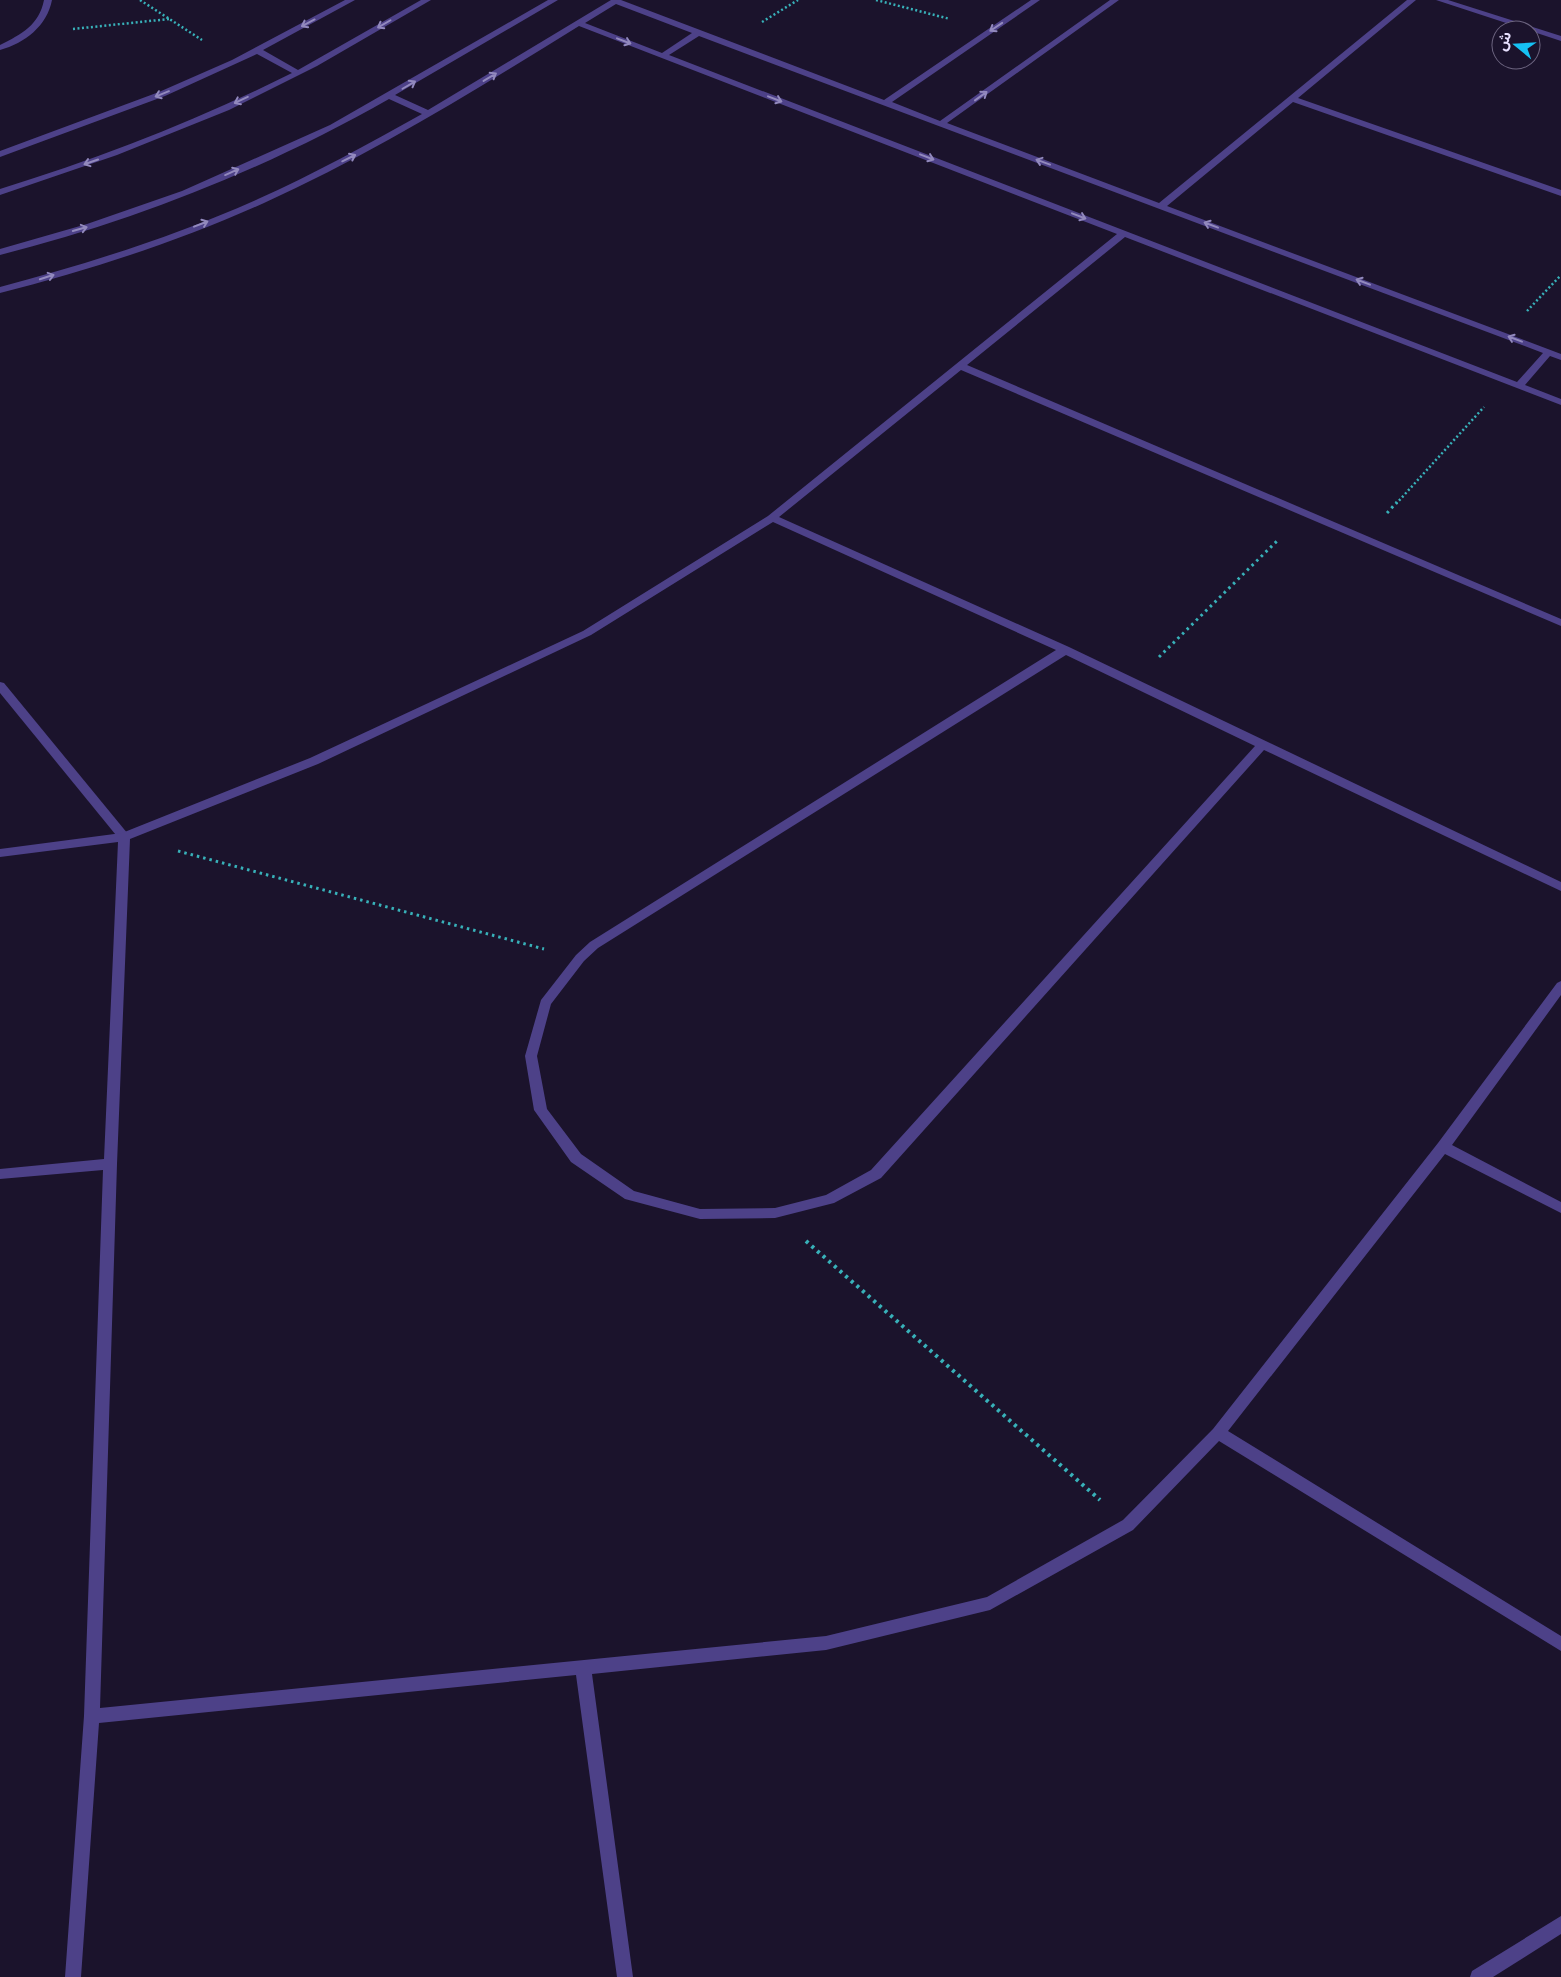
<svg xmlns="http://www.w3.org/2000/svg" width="1561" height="1977" font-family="'Public Sans','Noto Sans Arabic',sans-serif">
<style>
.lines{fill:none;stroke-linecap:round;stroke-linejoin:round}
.path-far2{stroke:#38b1b9;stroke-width:2.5;stroke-dasharray:2 2.5;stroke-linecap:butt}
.path-far1{stroke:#38b1b9;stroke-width:3;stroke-dasharray:2.5 4;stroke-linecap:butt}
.path{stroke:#38b1b9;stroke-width:4;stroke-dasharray:3 4.5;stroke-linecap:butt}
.service{fill:#4d4188;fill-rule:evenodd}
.minor{fill:#4d4188;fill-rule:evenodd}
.oneway{stroke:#9289bd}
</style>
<rect width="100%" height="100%" fill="#1b132c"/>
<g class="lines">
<path class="path-far2" d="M 140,0 L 202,40
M 876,0 L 950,19
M 762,22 L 798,0
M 73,29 L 169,19
M 1527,311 L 1561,275
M 1396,504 L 1484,407"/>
<path class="path-far1" d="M 1387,513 L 1397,502
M 1159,657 L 1279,539
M 178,851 L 544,949"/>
<path class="path" d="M 806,1241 L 1100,1500"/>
<path class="service" d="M 0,682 L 4,683 L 128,834 L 130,837 L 128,840 L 120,840 L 0,693 Z"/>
<path class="minor" d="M 44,0 L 52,0 C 47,26 25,43 0,50 L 0,45 C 22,34 39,25 44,0 Z
M 345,0 L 355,0 L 263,50 L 298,70 L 421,0 L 431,0 L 317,66 L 229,110 L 117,155 L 0,195 L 0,189 C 100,158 198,120 292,73 L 257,54 L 165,96 L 0,157 L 0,151 L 159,92 L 232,60 Z
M 548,0 L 558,0 L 395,95 L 428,110 L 611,0 L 621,0 L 884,100 L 1031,0 L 1040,0 L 892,102 L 940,121 L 1110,0 L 1119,0 L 947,123 L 1159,203 L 1407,0 L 1416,0 L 1298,98 L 1561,190 L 1561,196 L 1293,102 L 1167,206 L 1561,354 L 1561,360 L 1550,356 L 1525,385 L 1561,399 L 1561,405 L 1125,237 L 967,365 L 1561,619 L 1561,626 L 961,370 L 779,517 L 1069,647 L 1561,882 L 1561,891 L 1264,750 L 881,1178 L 834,1203 L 775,1218 L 700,1219 L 625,1199 L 571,1162 L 534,1110 L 525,1056 L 541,1000 L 576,955 L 590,942 L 1056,650 L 773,522 L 591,635 L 318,764 L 130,839 L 117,1164 L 100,1708 L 826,1636 L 987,1597 L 1123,1520 L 1213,1429 L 1438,1143 L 1557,983 L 1561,981 L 1561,995 L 1452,1145 L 1561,1202 L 1561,1213 L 1445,1154 L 1228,1431 L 1561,1636 L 1561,1651 L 1219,1441 L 1133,1530 L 990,1610 L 826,1650 L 592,1674 L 633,1977 L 617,1977 L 576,1675 L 99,1723 L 81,1977 L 65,1977 L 84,1716 L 103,1170 L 0,1179 L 0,1169 L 104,1159 L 118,842 L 0,857 L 0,849 L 122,833 L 310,758 L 583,631 L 768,516 L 1117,234 L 579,26 C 476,90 374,153 264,203 C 180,241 90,270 0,293 L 0,287 C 87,264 175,236 258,199 C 314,174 368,144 422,114 L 389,99 C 268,168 135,221 0,255 L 0,249 L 87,224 L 182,191 L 330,125 ZM 616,4 L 692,33 L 662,53 L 585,23 ZM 699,36 L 1543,353 L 1517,382 L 669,55 ZM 1066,655 L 1255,746 L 871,1170 L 826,1195 L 775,1208 L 700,1209 L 634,1191 L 581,1154 L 547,1109 L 537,1056 L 551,1004 L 584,961 L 598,948 Z
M 1436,0 L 1448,0 L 1561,36 L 1561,41 Z
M 1561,1916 L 1561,1934 L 1493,1977 L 1470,1977 L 1472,1971 Z"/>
</g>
<defs><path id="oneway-shaft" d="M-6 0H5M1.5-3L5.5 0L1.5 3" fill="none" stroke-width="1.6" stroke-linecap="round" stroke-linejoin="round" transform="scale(1.25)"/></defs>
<g class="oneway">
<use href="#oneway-shaft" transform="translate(308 23) rotate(152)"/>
<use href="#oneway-shaft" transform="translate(384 24) rotate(150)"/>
<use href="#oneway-shaft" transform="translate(996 27) rotate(146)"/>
<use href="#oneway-shaft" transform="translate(624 41) rotate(21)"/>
<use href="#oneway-shaft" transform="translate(490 77) rotate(-31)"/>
<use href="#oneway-shaft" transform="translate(409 85) rotate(-30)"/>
<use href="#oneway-shaft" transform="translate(162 94) rotate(158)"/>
<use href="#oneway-shaft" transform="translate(981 96) rotate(-36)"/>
<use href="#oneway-shaft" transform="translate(775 99) rotate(21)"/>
<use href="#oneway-shaft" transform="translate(241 100) rotate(155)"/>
<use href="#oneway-shaft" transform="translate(927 157) rotate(21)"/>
<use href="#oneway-shaft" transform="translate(349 158) rotate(-26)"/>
<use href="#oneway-shaft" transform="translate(91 162) rotate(161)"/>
<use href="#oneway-shaft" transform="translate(1043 162) rotate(-160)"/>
<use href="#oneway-shaft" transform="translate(232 172) rotate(-24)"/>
<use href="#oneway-shaft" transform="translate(1079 216) rotate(21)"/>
<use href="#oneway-shaft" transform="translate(201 224) rotate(-21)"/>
<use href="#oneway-shaft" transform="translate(1211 225) rotate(-159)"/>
<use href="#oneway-shaft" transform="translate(80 229) rotate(-16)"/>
<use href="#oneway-shaft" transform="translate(47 277) rotate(-18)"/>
<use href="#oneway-shaft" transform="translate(1363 282) rotate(-159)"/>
<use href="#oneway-shaft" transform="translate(1515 339) rotate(-159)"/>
</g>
<g transform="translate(1516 45) rotate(288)"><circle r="24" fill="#1b132c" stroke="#6d6580"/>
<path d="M0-4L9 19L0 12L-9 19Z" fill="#16c1f3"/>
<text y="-8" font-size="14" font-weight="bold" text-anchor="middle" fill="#e7e0fd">ش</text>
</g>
</svg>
